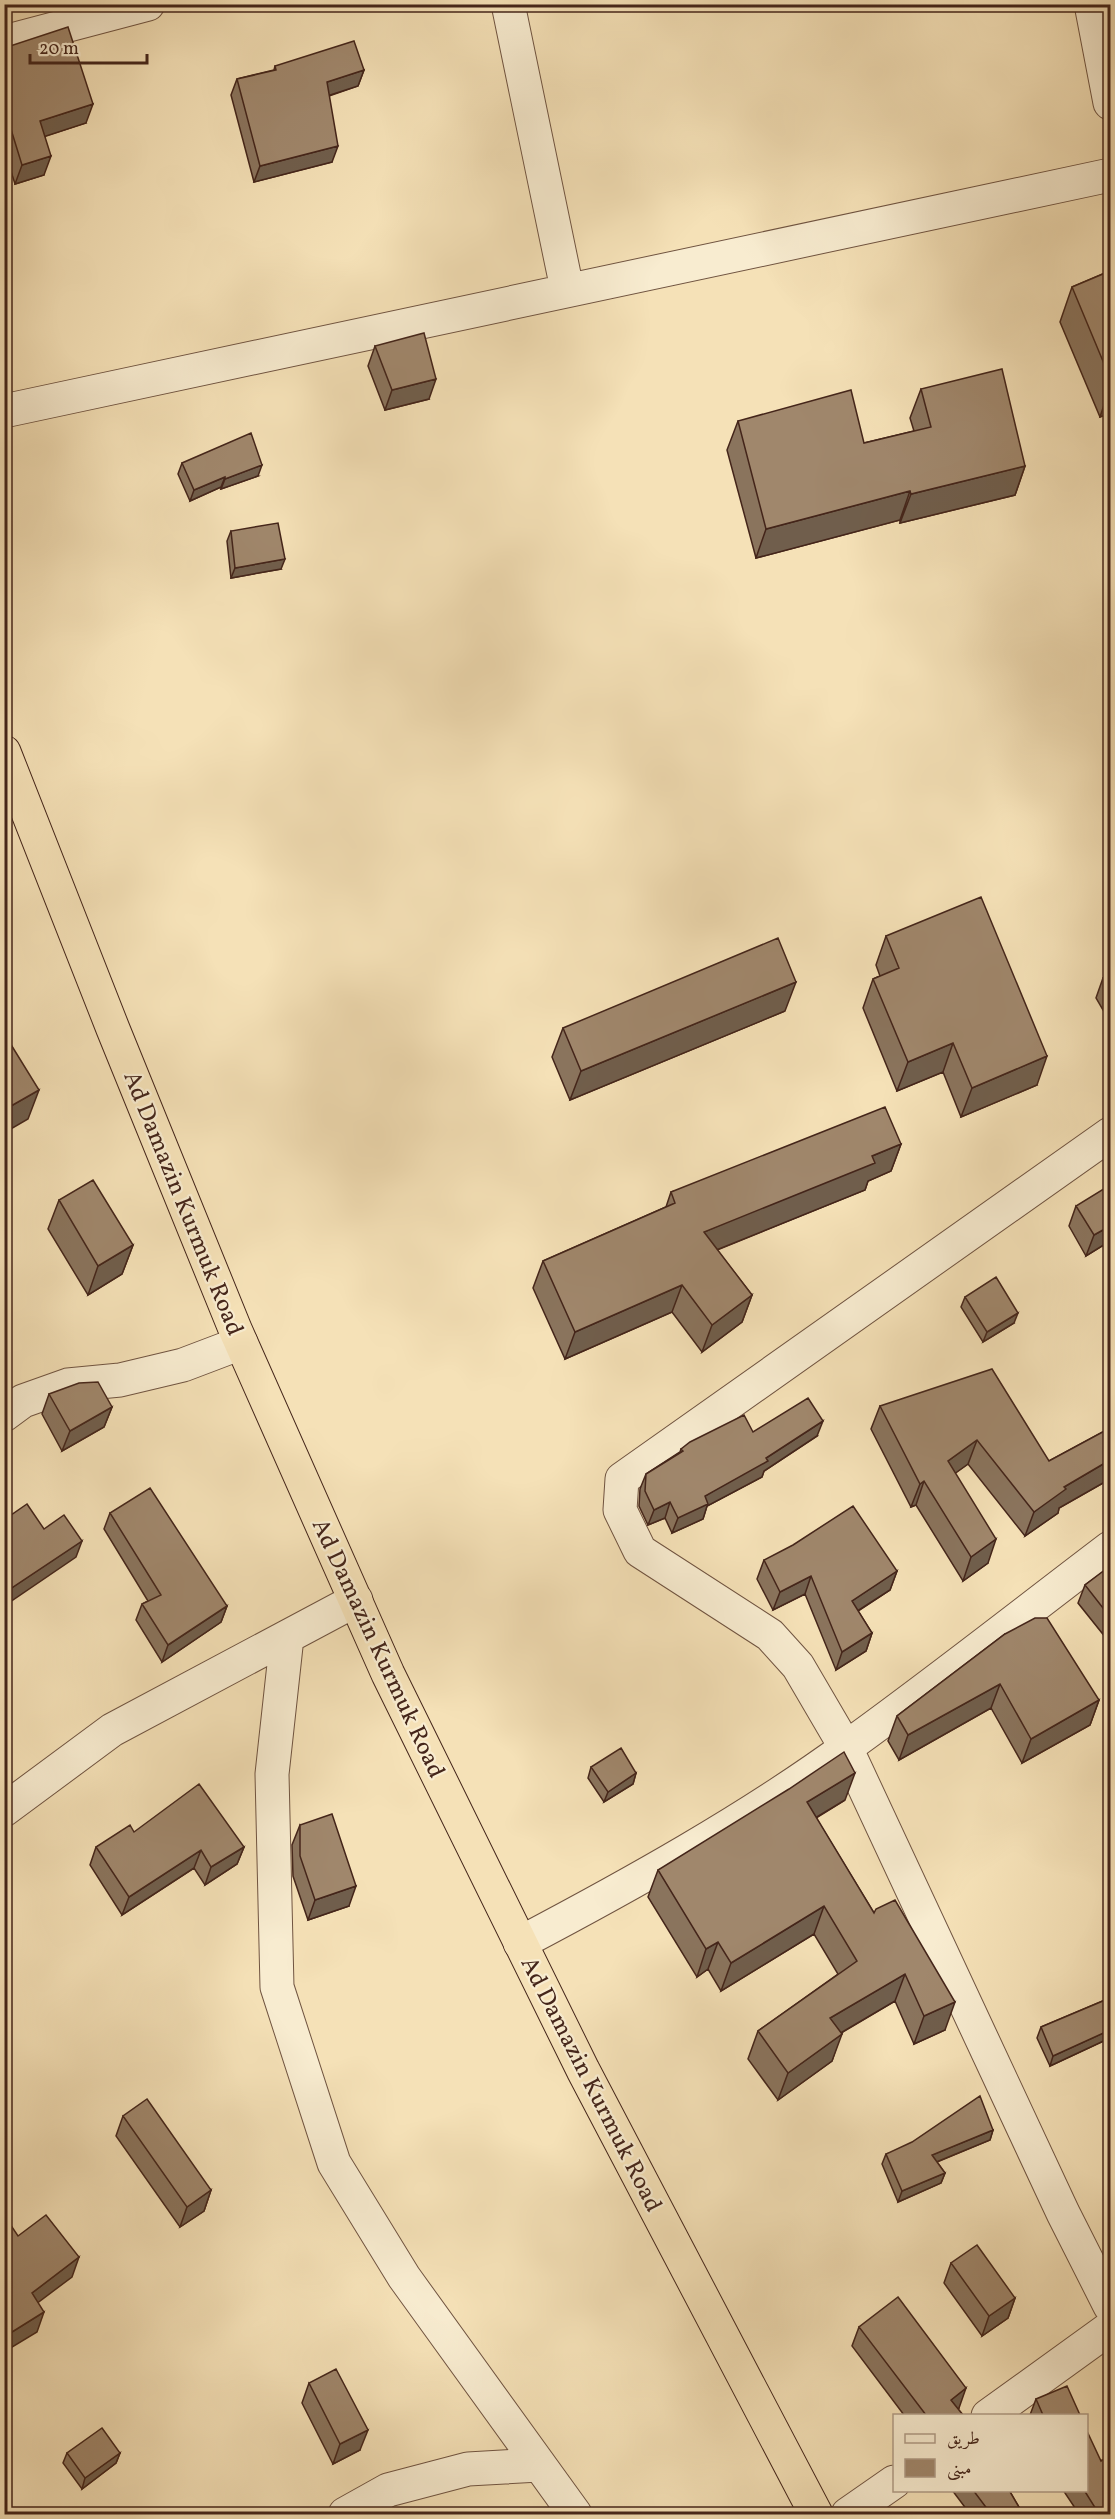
<svg xmlns="http://www.w3.org/2000/svg" width="1115" height="2519" font-family="Vollkorn,Amiri,serif">
<style>
.lines{fill:none;stroke-linecap:round;stroke-linejoin:round}
.minor-casing{stroke:#705441;stroke-width:35}
.highway-casing{stroke:#44251a;stroke-width:35}
.minor{stroke:#f8ecd0;stroke-width:33}
.highway{stroke:#f5e1b7;stroke-width:33}
.wall{fill:#8a745d;stroke:#44251a;stroke-width:1.5}
.shaded-wall{fill:#705e4c;stroke:#44251a;stroke-width:1.5}
.building{fill:#a0876c;stroke:#44251a;stroke-width:1.5}
.labels{text-anchor:middle;stroke-width:4.5;stroke-linejoin:round;paint-order:stroke}
.street-label{font-size:24px;fill:#44251a;stroke:#f8ecd0}
</style>
<rect width="100%" height="100%" fill="#f5e1b7"/>
<filter id="stains"><feTurbulence type="fractalNoise" baseFrequency=".00333" numOctaves="4"/><feColorMatrix values="0 0 0 0 .2 0 0 0 0 .09 0 0 0 0 .02 0 0 0 .5 -.17"/></filter>
<radialGradient id="worn" r=".72"><stop offset=".6" stop-color="#630" stop-opacity="0"/><stop offset="1" stop-color="#630" stop-opacity=".3"/></radialGradient>
<g class="lines">
<defs>
<path id="minor" d="M 508,4 L 567,289
M 1091,4 L 1110,103
M 4,42 L 148,4
M 4,411 L 1110,175
M 1110,1134 L 622,1479 L 620,1510 L 640,1551 L 770,1635 L 798,1666 L 846,1748 L 1063,2213 L 1110,2306
M 4,1415 L 23,1401 L 68,1385 L 120,1380 L 183,1365 L 241,1343
M 287,1637 L 272,1774 L 277,1987 L 334,2163 L 404,2277 L 575,2514
M 4,1810 L 112,1730 L 356,1600
M 520,1943 C 630,1885 747,1820 847,1747 C 936,1683 1023,1614 1110,1548
M 988,2416 L 1110,2328
M 345,2514 L 388,2490 L 468,2469 L 539,2465
M 848,2514 L 894,2482"/>
<path id="highway" d="M 4,752 L 113,1029 L 235,1329 L 388,1674 L 583,2070 L 816,2514"/>
</defs>
<use href="#minor" class="minor-casing"/>
<use href="#highway" class="highway-casing"/>
<use href="#minor" class="minor"/>
<use href="#highway" class="highway"/>
</g>
<path class="wall" d="M 4,48 L 86,123 L 45,136 L 44,175 L 15,184 L 4,149 Z
M 275,66 L 364,70 L 358,86 L 329,96 L 332,162 L 254,182 L 231,95 L 237,79 L 274,70 Z
M 1110,271 L 1110,413 L 1100,417 L 1060,322 L 1072,287 Z
M 375,346 L 429,399 L 385,410 L 368,366 Z
M 921,389 L 1025,466 L 1015,495 L 900,523 L 900,520 L 756,558 L 727,450 L 738,421 L 864,443 L 914,431 L 910,418 Z
M 182,463 L 258,476 L 221,489 L 221,487 L 190,501 L 178,474 Z
M 231,531 L 281,569 L 231,578 L 227,541 Z
M 886,936 L 1037,1085 L 961,1117 L 943,1072 L 897,1091 L 863,1008 L 873,979 L 880,976 L 876,965 Z
M 1110,973 L 1110,1022 L 1096,998 L 1103,978 Z
M 785,1011 L 570,1100 L 552,1057 L 563,1028 Z
M 901,1144 L 891,1171 L 868,1181 L 865,1190 L 717,1250 L 752,1295 L 742,1322 L 702,1352 L 672,1312 L 565,1359 L 533,1288 L 543,1261 L 666,1207 L 671,1192 Z
M 59,1200 L 133,1245 L 122,1274 L 88,1295 L 48,1229 Z
M 1076,1206 L 1110,1241 L 1086,1256 L 1069,1226 Z
M 965,1297 L 1014,1323 L 983,1342 L 961,1307 Z
M 49,1394 L 112,1407 L 104,1427 L 62,1451 L 42,1414 Z
M 880,1406 L 1049,1461 L 1110,1428 L 1110,1479 L 1059,1508 L 1058,1513 L 1025,1536 L 968,1464 L 955,1473 L 988,1563 L 963,1581 L 916,1505 L 911,1507 L 871,1429 Z
M 753,1432 L 817,1436 L 764,1471 L 762,1477 L 707,1506 L 703,1519 L 672,1533 L 665,1518 L 648,1525 L 639,1506 L 640,1489 L 646,1474 L 680,1452 L 681,1449 Z
M 110,1513 L 227,1606 L 221,1622 L 162,1662 L 136,1620 L 142,1604 L 148,1601 L 104,1529 Z
M 764,1560 L 897,1571 L 890,1590 L 858,1611 L 872,1633 L 866,1651 L 836,1670 L 805,1594 L 773,1610 L 757,1579 Z
M 1110,1567 L 1110,1643 L 1078,1603 L 1085,1585 Z
M 1005,1634 L 1099,1700 L 1090,1725 L 1022,1763 L 991,1708 L 899,1760 L 888,1741 L 897,1716 Z
M 591,1767 L 636,1773 L 633,1784 L 604,1802 L 588,1778 Z
M 845,1800 L 816,1818 L 874,1913 L 945,2030 L 914,2044 L 895,2001 L 841,2033 L 832,2061 L 778,2100 L 748,2059 L 758,2031 L 838,1974 L 814,1934 L 721,1991 L 708,1969 L 697,1977 L 648,1897 L 658,1870 Z
M 300,1825 L 349,1906 L 308,1920 L 293,1876 L 292,1845 Z
M 134,1832 L 244,1847 L 237,1864 L 205,1885 L 194,1868 L 122,1915 L 90,1865 L 96,1847 Z
M 1110,1998 L 1110,2038 L 1050,2066 L 1037,2038 L 1041,2027 Z
M 123,2116 L 211,2190 L 204,2211 L 180,2227 L 116,2136 Z
M 993,2130 L 990,2140 L 937,2162 L 945,2173 L 941,2183 L 898,2202 L 882,2164 L 886,2154 Z
M 951,2263 L 1015,2298 L 1008,2318 L 982,2336 L 944,2283 Z
M 859,2327 L 959,2408 L 958,2409 L 963,2415 L 904,2415 L 852,2346 Z
M 309,2383 L 360,2450 L 333,2464 L 302,2403 Z
M 1036,2399 L 1080,2415 L 1030,2415 Z
M 67,2453 L 120,2453 L 116,2463 L 82,2489 L 63,2463 Z
M 1101,2461 L 1110,2514 L 1079,2514 L 1063,2490 L 1086,2490 Z
M 952,2490 L 1009,2490 L 1023,2514 L 970,2514 Z"/>
<path class="shaded-wall" d="M 364,70 L 358,86 L 321,98 L 327,82 Z
M 93,104 L 86,123 L 34,140 L 40,121 Z
M 338,146 L 332,162 L 254,182 L 260,166 Z
M 51,156 L 44,175 L 15,184 L 22,165 Z
M 436,379 L 429,399 L 385,410 L 392,390 Z
M 1110,387 L 1110,413 L 1100,417 Z
M 262,465 L 258,476 L 221,489 L 225,479 Z
M 1025,466 L 1015,495 L 900,523 L 911,494 Z
M 225,477 L 221,487 L 190,501 L 194,490 Z
M 910,491 L 900,520 L 756,558 L 766,529 Z
M 285,559 L 281,569 L 231,578 L 235,568 Z
M 796,982 L 785,1011 L 570,1100 L 581,1071 Z
M 953,1043 L 943,1072 L 897,1091 L 908,1062 Z
M 1047,1056 L 1037,1085 L 961,1117 L 972,1088 Z
M 39,1090 L 28,1119 L 4,1133 L 4,1110 Z
M 901,1144 L 891,1171 L 868,1181 L 865,1190 L 694,1259 L 704,1232 L 872,1156 Z
M 1110,1226 L 1110,1241 L 1086,1256 L 1094,1235 Z
M 133,1245 L 122,1274 L 88,1295 L 98,1266 Z
M 682,1285 L 672,1312 L 565,1359 L 575,1332 Z
M 752,1295 L 742,1322 L 702,1352 L 712,1325 Z
M 1018,1313 L 1014,1323 L 983,1342 L 987,1332 Z
M 112,1407 L 104,1427 L 62,1451 L 70,1431 Z
M 823,1421 L 817,1436 L 764,1471 L 762,1477 L 707,1506 L 703,1519 L 672,1533 L 678,1518 L 705,1496 L 766,1458 Z
M 977,1440 L 968,1464 L 939,1485 L 948,1461 Z
M 1110,1460 L 1110,1479 L 1059,1508 L 1058,1513 L 1025,1536 L 1034,1512 L 1064,1487 Z
M 924,1481 L 916,1505 L 911,1507 L 920,1484 Z
M 670,1502 L 665,1518 L 648,1525 L 654,1510 Z
M 996,1539 L 988,1563 L 963,1581 L 971,1557 Z
M 82,1541 L 76,1557 L 4,1606 L 4,1593 Z
M 897,1571 L 890,1590 L 845,1619 L 852,1601 Z
M 811,1576 L 805,1594 L 773,1610 L 780,1592 Z
M 227,1606 L 221,1622 L 162,1662 L 168,1645 Z
M 872,1633 L 866,1651 L 836,1670 L 842,1652 Z
M 1000,1684 L 991,1708 L 899,1760 L 908,1735 Z
M 1099,1700 L 1090,1725 L 1022,1763 L 1031,1739 Z
M 636,1773 L 633,1784 L 604,1802 L 608,1792 Z
M 855,1773 L 845,1800 L 797,1829 L 807,1802 Z
M 244,1847 L 237,1864 L 205,1885 L 211,1867 Z
M 201,1850 L 194,1868 L 122,1915 L 129,1897 Z
M 356,1886 L 349,1906 L 308,1920 L 315,1900 Z
M 824,1906 L 814,1934 L 721,1991 L 731,1963 Z
M 718,1942 L 708,1969 L 697,1977 L 706,1949 Z
M 905,1974 L 895,2001 L 820,2045 L 830,2018 Z
M 955,2002 L 945,2030 L 914,2044 L 924,2016 Z
M 1110,2030 L 1110,2038 L 1050,2066 L 1053,2056 Z
M 842,2034 L 832,2061 L 778,2100 L 788,2073 Z
M 993,2130 L 990,2140 L 929,2165 L 932,2155 Z
M 945,2173 L 941,2183 L 898,2202 L 902,2191 Z
M 211,2190 L 204,2211 L 180,2227 L 187,2207 Z
M 79,2257 L 72,2277 L 24,2313 L 32,2293 Z
M 1015,2298 L 1008,2318 L 982,2336 L 989,2316 Z
M 44,2312 L 37,2332 L 4,2352 L 4,2337 Z
M 966,2388 L 959,2408 L 949,2415 L 951,2400 Z
M 368,2430 L 360,2450 L 333,2464 L 340,2444 Z
M 120,2453 L 116,2463 L 82,2489 L 85,2478 Z"/>
<path class="building" d="M 68,27 L 93,104 L 40,121 L 51,156 L 22,165 L 6,113 L 4,113 L 4,48 Z
M 354,41 L 364,70 L 327,82 L 338,146 L 260,166 L 237,79 L 276,70 L 275,66 Z
M 1110,271 L 1110,378 L 1072,287 Z
M 424,333 L 436,379 L 392,390 L 375,346 Z
M 1002,369 L 1025,466 L 911,494 L 910,491 L 766,529 L 738,421 L 851,390 L 864,443 L 931,427 L 921,389 Z
M 251,433 L 262,465 L 225,479 L 225,477 L 194,490 L 182,463 Z
M 278,523 L 285,559 L 235,568 L 231,531 Z
M 981,897 L 1047,1056 L 972,1088 L 953,1043 L 908,1062 L 873,979 L 899,968 L 886,936 Z
M 778,938 L 796,982 L 581,1071 L 563,1028 Z
M 1110,973 L 1110,990 L 1103,978 Z
M 10,1043 L 39,1090 L 4,1110 L 4,1046 Z
M 885,1107 L 901,1144 L 872,1156 L 875,1163 L 704,1232 L 752,1295 L 712,1325 L 682,1285 L 575,1332 L 543,1261 L 675,1203 L 671,1192 Z
M 93,1180 L 133,1245 L 98,1266 L 59,1200 Z
M 1110,1185 L 1110,1226 L 1094,1235 L 1076,1206 Z
M 996,1277 L 1018,1313 L 987,1332 L 965,1297 Z
M 992,1369 L 1049,1461 L 1110,1428 L 1110,1460 L 1064,1487 L 1066,1489 L 1034,1512 L 977,1440 L 948,1461 L 996,1539 L 971,1557 L 924,1481 L 920,1484 L 880,1406 Z
M 98,1382 L 112,1407 L 70,1431 L 49,1394 L 79,1383 Z
M 808,1398 L 823,1421 L 766,1458 L 768,1461 L 705,1496 L 708,1504 L 678,1518 L 670,1502 L 654,1510 L 645,1491 L 646,1474 L 683,1451 L 681,1449 L 690,1442 L 744,1415 L 753,1432 Z
M 150,1488 L 227,1606 L 168,1645 L 142,1604 L 161,1595 L 110,1513 Z
M 27,1504 L 44,1529 L 64,1515 L 82,1541 L 4,1593 L 4,1520 Z
M 853,1506 L 897,1571 L 852,1601 L 872,1633 L 842,1652 L 811,1576 L 780,1592 L 764,1560 L 793,1545 Z
M 1110,1566 L 1110,1617 L 1085,1585 Z
M 1035,1618 L 1047,1618 L 1099,1700 L 1031,1739 L 1000,1684 L 908,1735 L 897,1716 L 1005,1634 Z
M 621,1748 L 636,1773 L 608,1792 L 591,1767 Z
M 844,1752 L 855,1773 L 807,1802 L 874,1913 L 876,1909 L 895,1900 L 955,2002 L 924,2016 L 905,1974 L 830,2018 L 842,2034 L 788,2073 L 758,2031 L 857,1961 L 824,1906 L 731,1963 L 718,1942 L 706,1949 L 658,1870 L 789,1789 Z
M 199,1784 L 244,1847 L 211,1867 L 201,1850 L 129,1897 L 96,1847 L 130,1825 L 134,1832 Z
M 332,1814 L 356,1886 L 315,1900 L 300,1856 L 300,1825 Z
M 1110,1998 L 1110,2030 L 1053,2056 L 1041,2027 Z
M 980,2096 L 993,2130 L 932,2155 L 945,2173 L 902,2191 L 886,2154 L 912,2142 Z
M 147,2099 L 211,2190 L 187,2207 L 123,2116 Z
M 4,2215 L 18,2236 L 46,2215 L 79,2257 L 32,2293 L 44,2312 L 4,2337 Z
M 977,2245 L 1015,2298 L 989,2316 L 951,2263 Z
M 898,2297 L 966,2388 L 951,2400 L 963,2415 L 926,2415 L 859,2327 Z
M 336,2369 L 368,2430 L 340,2444 L 309,2383 Z
M 1067,2386 L 1080,2415 L 1043,2415 L 1036,2399 Z
M 102,2428 L 120,2453 L 85,2478 L 67,2453 Z
M 1086,2429 L 1101,2461 L 1109,2455 L 1110,2457 L 1110,2514 L 1099,2514 L 1084,2490 L 1086,2490 Z
M 973,2490 L 1009,2490 L 1023,2514 L 991,2514 Z"/>
<g class="labels">
<g class="street-label">
<text transform="translate(184 1203) rotate(68)" y="8">Ad Damazin Kurmuk Road</text>
<text transform="translate(379 1648) rotate(65)" y="8">Ad Damazin Kurmuk Road</text>
<text transform="translate(592 2084) rotate(63)" y="8">Ad Damazin Kurmuk Road</text>
</g>
</g>
<rect width="1115" height="2519" fill="none" stroke="#f5e1b7" stroke-width="24"/>
<rect x="6" y="6" width="1103" height="2507" fill="none" stroke="#44251a" stroke-width="3"/>
<rect x="12" y="12" width="1091" height="2495" fill="none" stroke="#44251a" stroke-width="1.5"/>
<rect x="893" y="2414" width="195" height="78" fill="#f8ecd0" stroke="#b09c87" stroke-width="1.5"/>
<rect x="905" y="2434" width="30" height="9" fill="#f8ecd0" stroke="#b09c87" stroke-width="1.5"/>
<text x="947" y="2444" font-size="18" fill="#44251a">طريق</text>
<rect x="905" y="2459" width="30" height="18" fill="#a0876c" stroke="#b09c87" stroke-width="1.5"/>
<text x="947" y="2474" font-size="18" fill="#44251a">مبنى</text>
<path d="M30 54v9h117v-9" fill="none" stroke="#44251a" stroke-width="3"/>
<text x="39" y="54" font-size="18" fill="#44251a" stroke="#f8ecd0" stroke-width="4.5" paint-order="stroke">20 m</text>
<rect width="100%" height="100%" filter="url(#stains)"/>
<rect width="100%" height="100%" fill="url(#worn)"/>
</svg>
